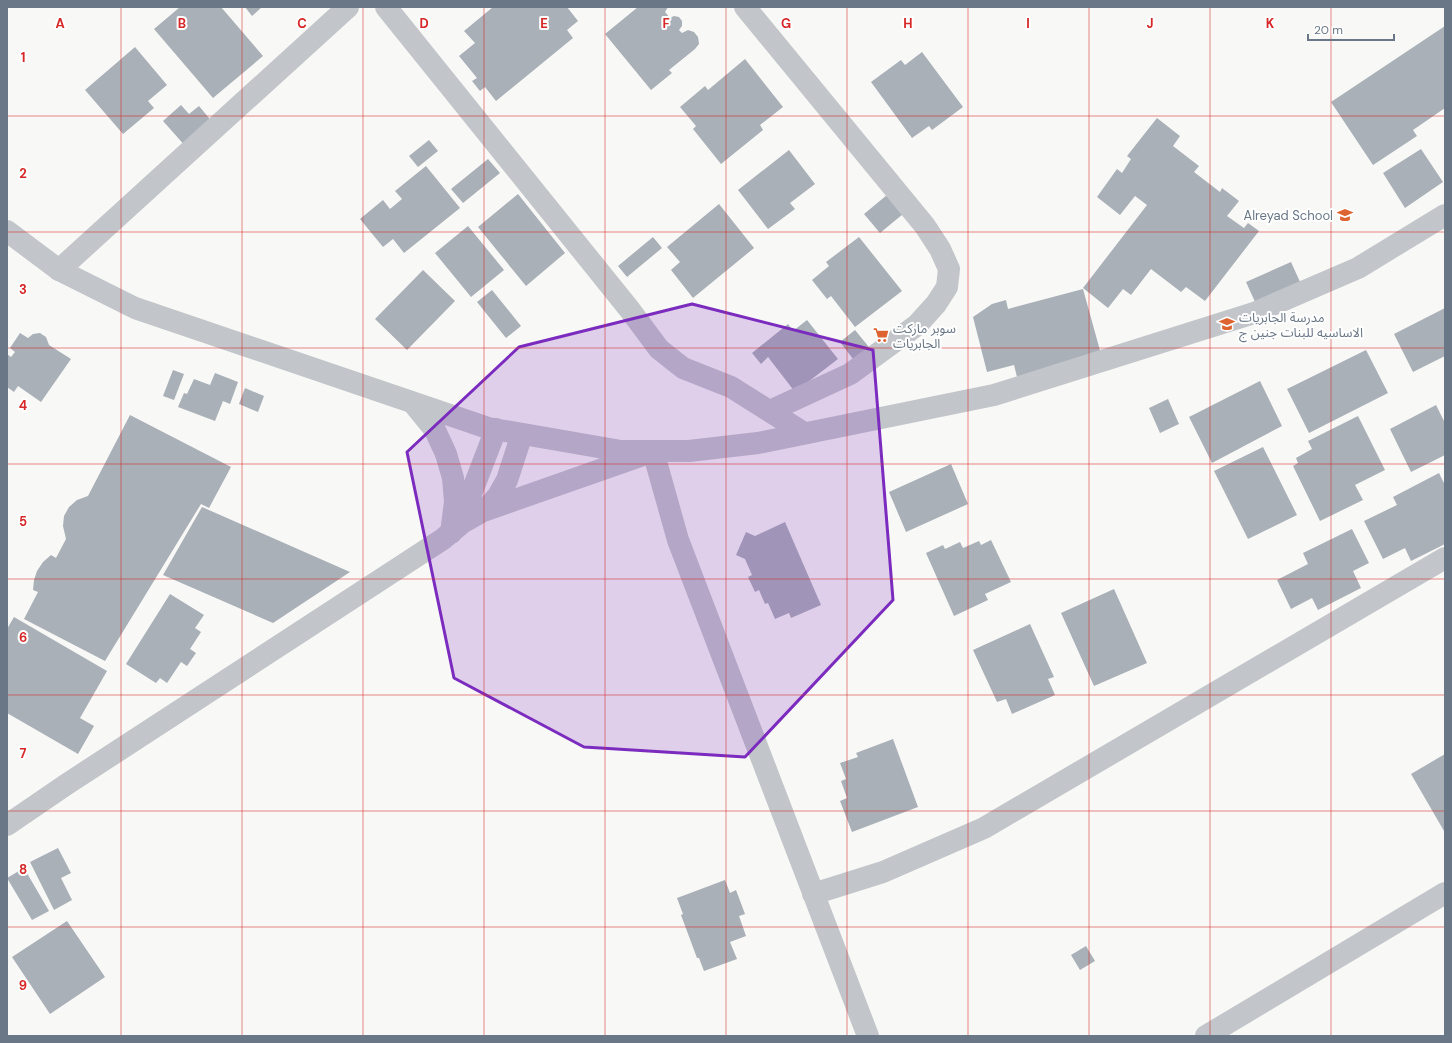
<svg xmlns="http://www.w3.org/2000/svg" width="1452" height="1043" font-family="'DM Sans','Noto Sans Arabic',sans-serif">
<style>
.building{fill:#a9b0b7}
.lines{fill:none;stroke-linecap:round;stroke-linejoin:round}
.minor{stroke:#c2c5c9;stroke-width:22}
.tertiary{stroke:#c2c5c9;stroke-width:22}
.marked{fill:#7b2cbf;fill-opacity:0.2;stroke:#7b2cbf;stroke-width:3;stroke-linejoin:round}
.grid{fill:none;stroke:#d62828;stroke-width:1;stroke-opacity:0.55}
.labels{text-anchor:middle;stroke-width:4;stroke-linejoin:round;paint-order:stroke}
.poi-label{font-size:13px;fill:#697786;stroke:#fff;text-anchor:start}
.grid-label{font-size:13px;text-anchor:middle;font-weight:bold;fill:#d62828;stroke:#fff;stroke-width:4;stroke-linejoin:round;paint-order:stroke}
</style>
<rect width="100%" height="100%" fill="#f8f8f6"/>
<path class="building" d="M 180,7 L 221,7 L 263,56 L 213,98 L 154,29 Z
M 245,7 L 262,7 L 252,16 Z
M 493,7 L 567,7 L 578,21 L 567,30 L 573,38 L 496,101 L 485,87 L 480,91 L 472,81 L 477,78 L 459,56 L 475,43 L 464,31 Z
M 638,7 L 668,7 L 665,12 L 670,18 L 674,16 L 679,17 L 682,21 L 682,26 L 679,30 L 682,33 L 688,30 L 694,32 L 698,37 L 699,44 L 695,49 L 669,70 L 672,73 L 651,90 L 605,34 Z
M 1445,26 L 1445,108 L 1413,130 L 1417,136 L 1373,165 L 1331,102 Z
M 135,47 L 167,85 L 148,101 L 154,108 L 123,134 L 85,90 Z
M 922,52 L 963,107 L 932,130 L 929,126 L 912,138 L 871,82 L 901,60 L 905,65 Z
M 745,59 L 783,107 L 760,125 L 763,130 L 721,164 L 693,129 L 696,126 L 680,107 L 705,86 L 708,90 Z
M 181,105 L 189,114 L 199,106 L 214,124 L 187,148 L 163,121 Z
M 1157,118 L 1180,136 L 1173,146 L 1199,166 L 1194,172 L 1220,192 L 1222,188 L 1239,201 L 1227,216 L 1244,228 L 1248,223 L 1259,231 L 1205,301 L 1186,287 L 1181,292 L 1151,269 L 1131,295 L 1123,289 L 1108,308 L 1083,288 L 1147,205 L 1135,196 L 1120,215 L 1097,197 L 1117,169 L 1122,173 L 1131,159 L 1127,156 Z
M 429,140 L 438,151 L 418,167 L 409,156 Z
M 1421,149 L 1443,182 L 1405,208 L 1383,173 Z
M 789,150 L 815,184 L 790,203 L 795,209 L 768,229 L 738,190 Z
M 488,159 L 500,173 L 463,203 L 451,189 Z
M 426,166 L 460,208 L 404,253 L 393,239 L 383,247 L 360,219 L 383,200 L 390,209 L 402,199 L 395,191 Z
M 518,194 L 565,253 L 526,286 L 478,227 Z
M 887,195 L 903,214 L 880,233 L 864,214 Z
M 719,204 L 754,248 L 693,298 L 671,270 L 680,262 L 667,247 Z
M 468,226 L 504,270 L 471,297 L 435,253 Z
M 653,237 L 662,248 L 627,277 L 618,266 Z
M 859,237 L 902,291 L 855,327 L 831,296 L 827,299 L 812,280 L 829,266 L 826,262 Z
M 1291,262 L 1301,284 L 1256,304 L 1246,282 Z
M 423,270 L 455,301 L 407,350 L 375,319 Z
M 1083,289 L 1101,354 L 1017,377 L 1014,365 L 987,372 L 973,317 L 992,304 L 1006,300 L 1008,309 Z
M 492,290 L 521,326 L 506,338 L 477,302 Z
M 1445,308 L 1445,356 L 1413,372 L 1394,334 Z
M 807,320 L 838,359 L 795,392 L 768,357 L 761,364 L 752,353 L 788,324 L 793,331 Z
M 855,330 L 873,352 L 857,364 L 840,342 Z
M 20,333 L 28,338 L 33,334 L 40,333 L 46,337 L 49,345 L 71,359 L 41,402 L 18,386 L 14,392 L 7,387 L 7,354 L 11,357 L 15,352 L 10,348 Z
M 1366,350 L 1388,393 L 1309,433 L 1287,389 Z
M 173,370 L 184,374 L 174,400 L 163,396 Z
M 215,373 L 238,382 L 230,404 L 223,401 L 215,421 L 178,407 L 184,393 L 187,394 L 194,379 L 210,385 Z
M 1260,381 L 1282,426 L 1212,463 L 1189,417 Z
M 245,388 L 264,396 L 258,412 L 239,404 Z
M 1168,399 L 1179,424 L 1160,433 L 1149,408 Z
M 1436,405 L 1445,423 L 1445,455 L 1411,472 L 1390,429 Z
M 130,415 L 231,467 L 209,508 L 201,504 L 105,661 L 24,619 L 38,592 L 33,590 L 34,580 L 37,571 L 43,562 L 51,555 L 56,558 L 66,539 L 63,526 L 64,516 L 69,507 L 77,500 L 88,496 Z
M 1358,416 L 1385,470 L 1355,485 L 1363,500 L 1320,521 L 1293,466 L 1298,463 L 1296,458 L 1312,449 L 1308,441 Z
M 1263,447 L 1297,515 L 1248,539 L 1214,471 Z
M 951,464 L 968,504 L 906,532 L 889,492 Z
M 1439,473 L 1445,485 L 1445,544 L 1411,561 L 1405,548 L 1383,559 L 1364,521 L 1397,505 L 1393,497 Z
M 202,507 L 350,572 L 273,623 L 163,575 Z
M 785,522 L 821,605 L 791,618 L 789,613 L 775,619 L 768,603 L 765,604 L 759,590 L 755,592 L 748,577 L 752,575 L 745,559 L 736,555 L 746,532 L 755,536 Z
M 1352,529 L 1369,563 L 1353,571 L 1361,588 L 1318,610 L 1312,598 L 1291,609 L 1277,580 L 1308,564 L 1303,553 Z
M 991,540 L 1011,582 L 985,594 L 988,600 L 954,616 L 926,553 L 943,545 L 945,549 L 960,542 L 963,548 L 979,541 L 981,545 Z
M 1114,589 L 1147,663 L 1094,686 L 1061,613 Z
M 170,594 L 204,615 L 195,628 L 201,632 L 190,649 L 196,653 L 187,666 L 181,662 L 167,683 L 160,678 L 156,683 L 126,664 Z
M 14,617 L 107,671 L 80,718 L 94,726 L 78,754 L 7,713 L 7,629 Z
M 1030,624 L 1054,677 L 1048,679 L 1055,695 L 1012,714 L 1006,699 L 997,702 L 973,650 Z
M 893,739 L 918,807 L 852,832 L 840,801 L 847,798 L 841,781 L 846,779 L 840,763 L 858,757 L 856,753 Z
M 1445,754 L 1445,830 L 1444,831 L 1411,774 Z
M 58,848 L 71,873 L 61,878 L 72,900 L 54,910 L 30,862 Z
M 24,868 L 49,911 L 32,920 L 7,878 Z
M 725,880 L 730,893 L 736,890 L 745,914 L 739,916 L 746,936 L 730,942 L 737,959 L 704,971 L 699,958 L 697,958 L 681,915 L 683,914 L 677,898 Z
M 67,921 L 105,977 L 50,1014 L 12,957 Z
M 1086,946 L 1095,961 L 1080,970 L 1071,955 Z"/>
<g class="lines">
<path class="minor" d="M 386,7 L 630,310 L 659,349 L 683,368 L 731,387 L 804,433
M 745,7 L 925,226 L 940,249 L 949,269 L 947,287 L 936,304 L 917,325 L 850,374 L 770,411
M 59,270 L 348,7
M 653,451 L 678,540 L 868,1036
M 813,894 L 883,872 L 984,828 L 1445,558
M 1206,1036 L 1445,893"/>
<path class="tertiary" d="M 7,231 L 59,270 L 135,308 L 488,428 L 621,451 L 689,451 L 758,443 L 994,395 L 1254,313 L 1358,268 L 1445,215
M 413,403 L 435,430 L 446,454 L 453,478 L 455,502 L 451,533
M 486,510 L 640,456
M 462,523 L 471,494 L 496,429
M 7,825 L 67,784 L 443,539 L 462,523 L 485,510 L 498,496 L 507,480 L 522,434"/>
</g>
<path class="marked" d="M 692,304 L 873,350 L 893,600 L 745,757 L 584,747 L 454,678 L 407,452 L 519,347 Z"/>
<path class="grid" d="M 121,7 L 121,1036M 242,7 L 242,1036M 363,7 L 363,1036M 484,7 L 484,1036M 605,7 L 605,1036M 726,7 L 726,1036M 847,7 L 847,1036M 968,7 L 968,1036M 1089,7 L 1089,1036M 1210,7 L 1210,1036M 1331,7 L 1331,1036M 7,116 L 1445,116M 7,232 L 1445,232M 7,348 L 1445,348M 7,464 L 1445,464M 7,579 L 1445,579M 7,695 L 1445,695M 7,811 L 1445,811M 7,927 L 1445,927"/>
<defs>
<symbol id="school-bare" viewBox="-9 -9 18 18"><path d="M0-5L7-2L0 1L-7-2ZM-4 1L0 2.5L4 1V4Q0 6-4 4Z" fill="#dd6331" stroke="#fff" stroke-width="2.5" paint-order="stroke"/></symbol>
<symbol id="supermarket-bare" viewBox="-9 -9 18 18"><path d="M-6-5.5h2.5l.6 2H6L4.5 2H-2.5L-4.4-4H-6ZM-1.5 3.2a1.3 1.3 0 1 0 .1 0ZM3 3.2a1.3 1.3 0 1 0 .1 0Z" fill="#dd6331" stroke="#fff" stroke-width="2.5" paint-order="stroke"/></symbol>
</defs>
<g fill-rule="evenodd">
<use href="#school-bare" x="1334" y="204" width="22" height="22"/>
<use href="#school-bare" x="1216" y="313" width="22" height="22"/>
<use href="#supermarket-bare" x="870" y="324" width="22" height="22"/>
</g>
<g class="labels">
<g class="poi-label">
<text x="1333" y="220" text-anchor="end">Alreyad School</text>
<text x="1239" y="322">مدرسة الجابريات<tspan x="1239" dy="15">الاساسيه للبنات جنين ج</tspan></text>
<text x="893" y="333">سوبر ماركت<tspan x="893" dy="15">الجابريات</tspan></text>
</g>
</g>
<g class="grid-label">
<text x="60" y="28">A</text>
<text x="182" y="28">B</text>
<text x="302" y="28">C</text>
<text x="424" y="28">D</text>
<text x="544" y="28">E</text>
<text x="666" y="28">F</text>
<text x="786" y="28">G</text>
<text x="908" y="28">H</text>
<text x="1028" y="28">I</text>
<text x="1150" y="28">J</text>
<text x="1270" y="28">K</text>
<text x="23" y="62">1</text>
<text x="23" y="178">2</text>
<text x="23" y="294">3</text>
<text x="23" y="410">4</text>
<text x="23" y="526">5</text>
<text x="23" y="642">6</text>
<text x="23" y="758">7</text>
<text x="23" y="874">8</text>
<text x="23" y="990">9</text>
</g>
<rect width="1452" height="1043" fill="none" stroke="#697786" stroke-width="16"/>
<path d="M1308 34v6h86v-6" fill="none" stroke="#697786" stroke-width="2"/>
<text x="1314" y="34" font-size="12" fill="#697786" stroke="#ffffff" stroke-width="3" paint-order="stroke">20 m</text>
</svg>
